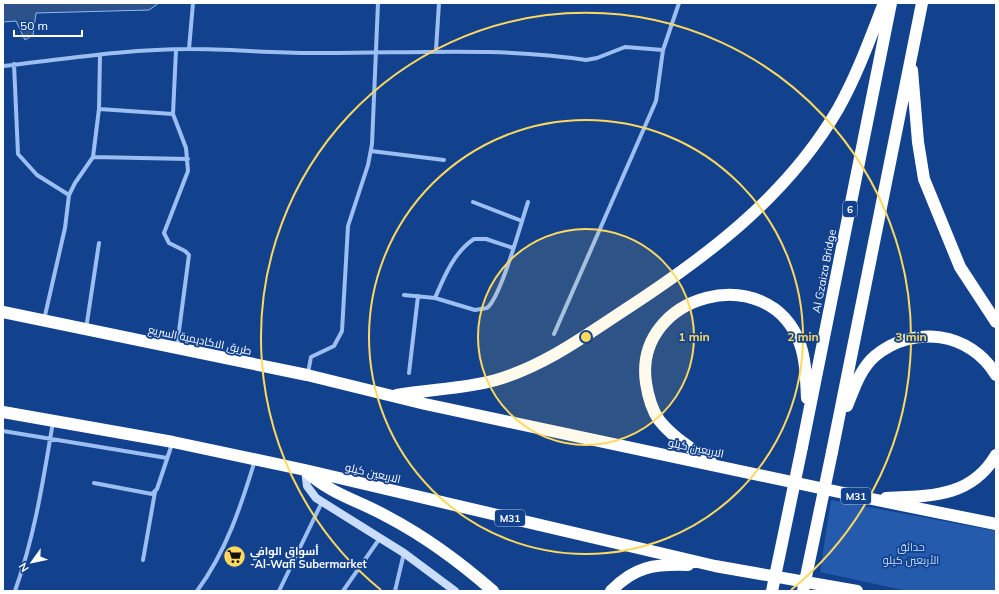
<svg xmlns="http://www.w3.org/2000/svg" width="999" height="594" font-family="Mulish,Cairo,sans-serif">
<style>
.green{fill:#245bad}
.water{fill:#2d5189;stroke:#8db8f5}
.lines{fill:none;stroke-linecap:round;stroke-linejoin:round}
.street{stroke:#9cbef1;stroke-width:4}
.secondary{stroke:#caddfc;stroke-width:8}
.highway{stroke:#fff;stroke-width:12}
.highway-bridge{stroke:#fff;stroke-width:12}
.ring{fill:none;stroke:#ffd85c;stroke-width:2}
.labels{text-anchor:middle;stroke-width:3.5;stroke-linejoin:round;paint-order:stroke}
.shield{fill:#12428e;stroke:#b8c6dd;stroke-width:1}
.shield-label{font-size:10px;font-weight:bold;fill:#fff}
.street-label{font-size:11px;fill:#fff;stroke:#12428e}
.park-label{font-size:11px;fill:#c3dafc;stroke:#12428e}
.poi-label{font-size:11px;font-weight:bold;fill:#fff;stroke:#12428e;text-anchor:start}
.centre{fill:#ffd85c;stroke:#12428e;stroke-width:2}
.ring-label{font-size:12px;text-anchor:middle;font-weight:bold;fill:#ffd85c;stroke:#12428e;stroke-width:3.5;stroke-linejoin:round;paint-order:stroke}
</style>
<rect width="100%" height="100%" fill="#12428e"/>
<path class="green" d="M 831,500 L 996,531 L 996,591 L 908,591 L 820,572 Z"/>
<path class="water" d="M 3,3 L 159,3 L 149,10 L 36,13 L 33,35 L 25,40 L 16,21 L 3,22 Z"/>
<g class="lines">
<path class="street" d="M 189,49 L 193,3
M 176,50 L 173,114 L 186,148 L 188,171 L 164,233 L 169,243 L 185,251 L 189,255 L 177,346
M 436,50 L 439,3
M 14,64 L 18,154 L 37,175 L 69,195
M 3,66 C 65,59 128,49 190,49 C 230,49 270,53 311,53 C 403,54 493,46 586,60 L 597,58 L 625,47 L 663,50
M 99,109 L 173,114
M 371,151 L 444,160
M 93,157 L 188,159
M 473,202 L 522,221
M 404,295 L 435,298 L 475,310 L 487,308 C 501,297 521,223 528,202
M 435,298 C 444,277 454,252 474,239 L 486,239 L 513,248
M 44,320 L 65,228 L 69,195 L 75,183 L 93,157 L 99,109 L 100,55
M 86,329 L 99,243
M 554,334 L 656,101 L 663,50 L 679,3
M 308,373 L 311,357 L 334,346 L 342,331 L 348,226 L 368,165 L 372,144 L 378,3
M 409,373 L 418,296
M 3,431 L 167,458
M 94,483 L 152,494 L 157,489 L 172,444
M 143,560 L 155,492
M 15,591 C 35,535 43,481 53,422
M 197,591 C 226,552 241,506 255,460
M 279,591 L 322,502
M 343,591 L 380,538
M 395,591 L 404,553"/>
<path class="secondary" d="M 305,470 L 307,486 L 316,498 L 404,553 L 455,591"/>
<path class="highway" d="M 912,70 L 918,142 L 924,179 L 960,267 L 996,322
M 3,312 L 307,375 L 425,404 L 867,498 L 996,524
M 397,395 C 430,389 464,389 496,380 C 541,367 581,339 620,313 C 705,258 786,198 838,109 C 857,75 870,39 884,3
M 847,406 C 854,389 860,369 875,356 C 913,324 971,332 996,375
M 3,412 L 173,442 L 305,470 L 715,566 L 857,591
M 802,447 L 891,3
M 832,452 L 922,3
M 711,462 C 693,449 673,438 659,420 C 652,410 648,396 646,383 C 633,294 769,258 800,344 C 806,361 806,380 807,398
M 306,471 C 332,495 358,500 388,517 C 426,537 461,563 493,591
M 886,498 C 929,496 971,498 996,455
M 611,591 C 635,566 655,564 688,565"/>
<path class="highway-bridge" d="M 772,591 L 802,447
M 803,591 L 832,452"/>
</g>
<circle cx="586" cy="337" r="108" fill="#ffd85c" fill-opacity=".12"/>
<g class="ring">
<circle cx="586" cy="337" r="108"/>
<circle cx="586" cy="337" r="217"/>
<path d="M381 590A325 325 0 1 1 791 590"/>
</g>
<defs>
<symbol id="supermarket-disc" viewBox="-11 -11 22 22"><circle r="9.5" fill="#ffd85c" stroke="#12428e"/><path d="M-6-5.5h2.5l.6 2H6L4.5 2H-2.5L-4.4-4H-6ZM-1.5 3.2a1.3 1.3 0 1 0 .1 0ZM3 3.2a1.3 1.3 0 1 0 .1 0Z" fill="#111"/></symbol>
</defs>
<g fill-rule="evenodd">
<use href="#supermarket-disc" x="222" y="544" width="25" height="25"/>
</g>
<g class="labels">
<g class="shield">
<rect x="843" y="201" width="14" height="16" rx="3"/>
<rect x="841" y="488" width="30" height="16" rx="3"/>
<rect x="495" y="510" width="30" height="16" rx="3"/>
</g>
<g class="shield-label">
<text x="850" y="213">6</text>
<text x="856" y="500">M31</text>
<text x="510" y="522">M31</text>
</g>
<g class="street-label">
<text transform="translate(824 271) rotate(-79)" y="4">Al Gzaiza Bridge</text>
<text transform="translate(200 340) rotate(12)" y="4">طريق الاكاديمية السريع</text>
<text transform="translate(696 448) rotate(12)" y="4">الاربعين كيلو</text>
<text transform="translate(373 473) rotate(13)" y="4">الاربعين كيلو</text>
</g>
<g class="park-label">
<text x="911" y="551">حدائق<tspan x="911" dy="13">الأربعين كيلو</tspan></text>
</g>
<g class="poi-label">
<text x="250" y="555">أسواق الوافي<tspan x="250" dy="13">-Al-Wafi Subermarket</tspan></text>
</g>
</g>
<circle cx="586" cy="337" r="6" class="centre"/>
<g class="ring-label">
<text x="694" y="341">1 min</text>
<text x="803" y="341">2 min</text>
<text x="911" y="341">3 min</text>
</g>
<rect width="999" height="594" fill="none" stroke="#ffffff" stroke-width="8"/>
<g transform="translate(32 562) rotate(237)" stroke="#12428e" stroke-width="3" paint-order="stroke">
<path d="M0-3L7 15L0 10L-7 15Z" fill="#ffffff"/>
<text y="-6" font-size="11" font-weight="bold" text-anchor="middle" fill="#ffffff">N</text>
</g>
<path d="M14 30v6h68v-6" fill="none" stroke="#ffffff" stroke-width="2"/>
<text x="20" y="30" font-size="12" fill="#ffffff" stroke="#12428e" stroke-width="3" paint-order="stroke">50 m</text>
</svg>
